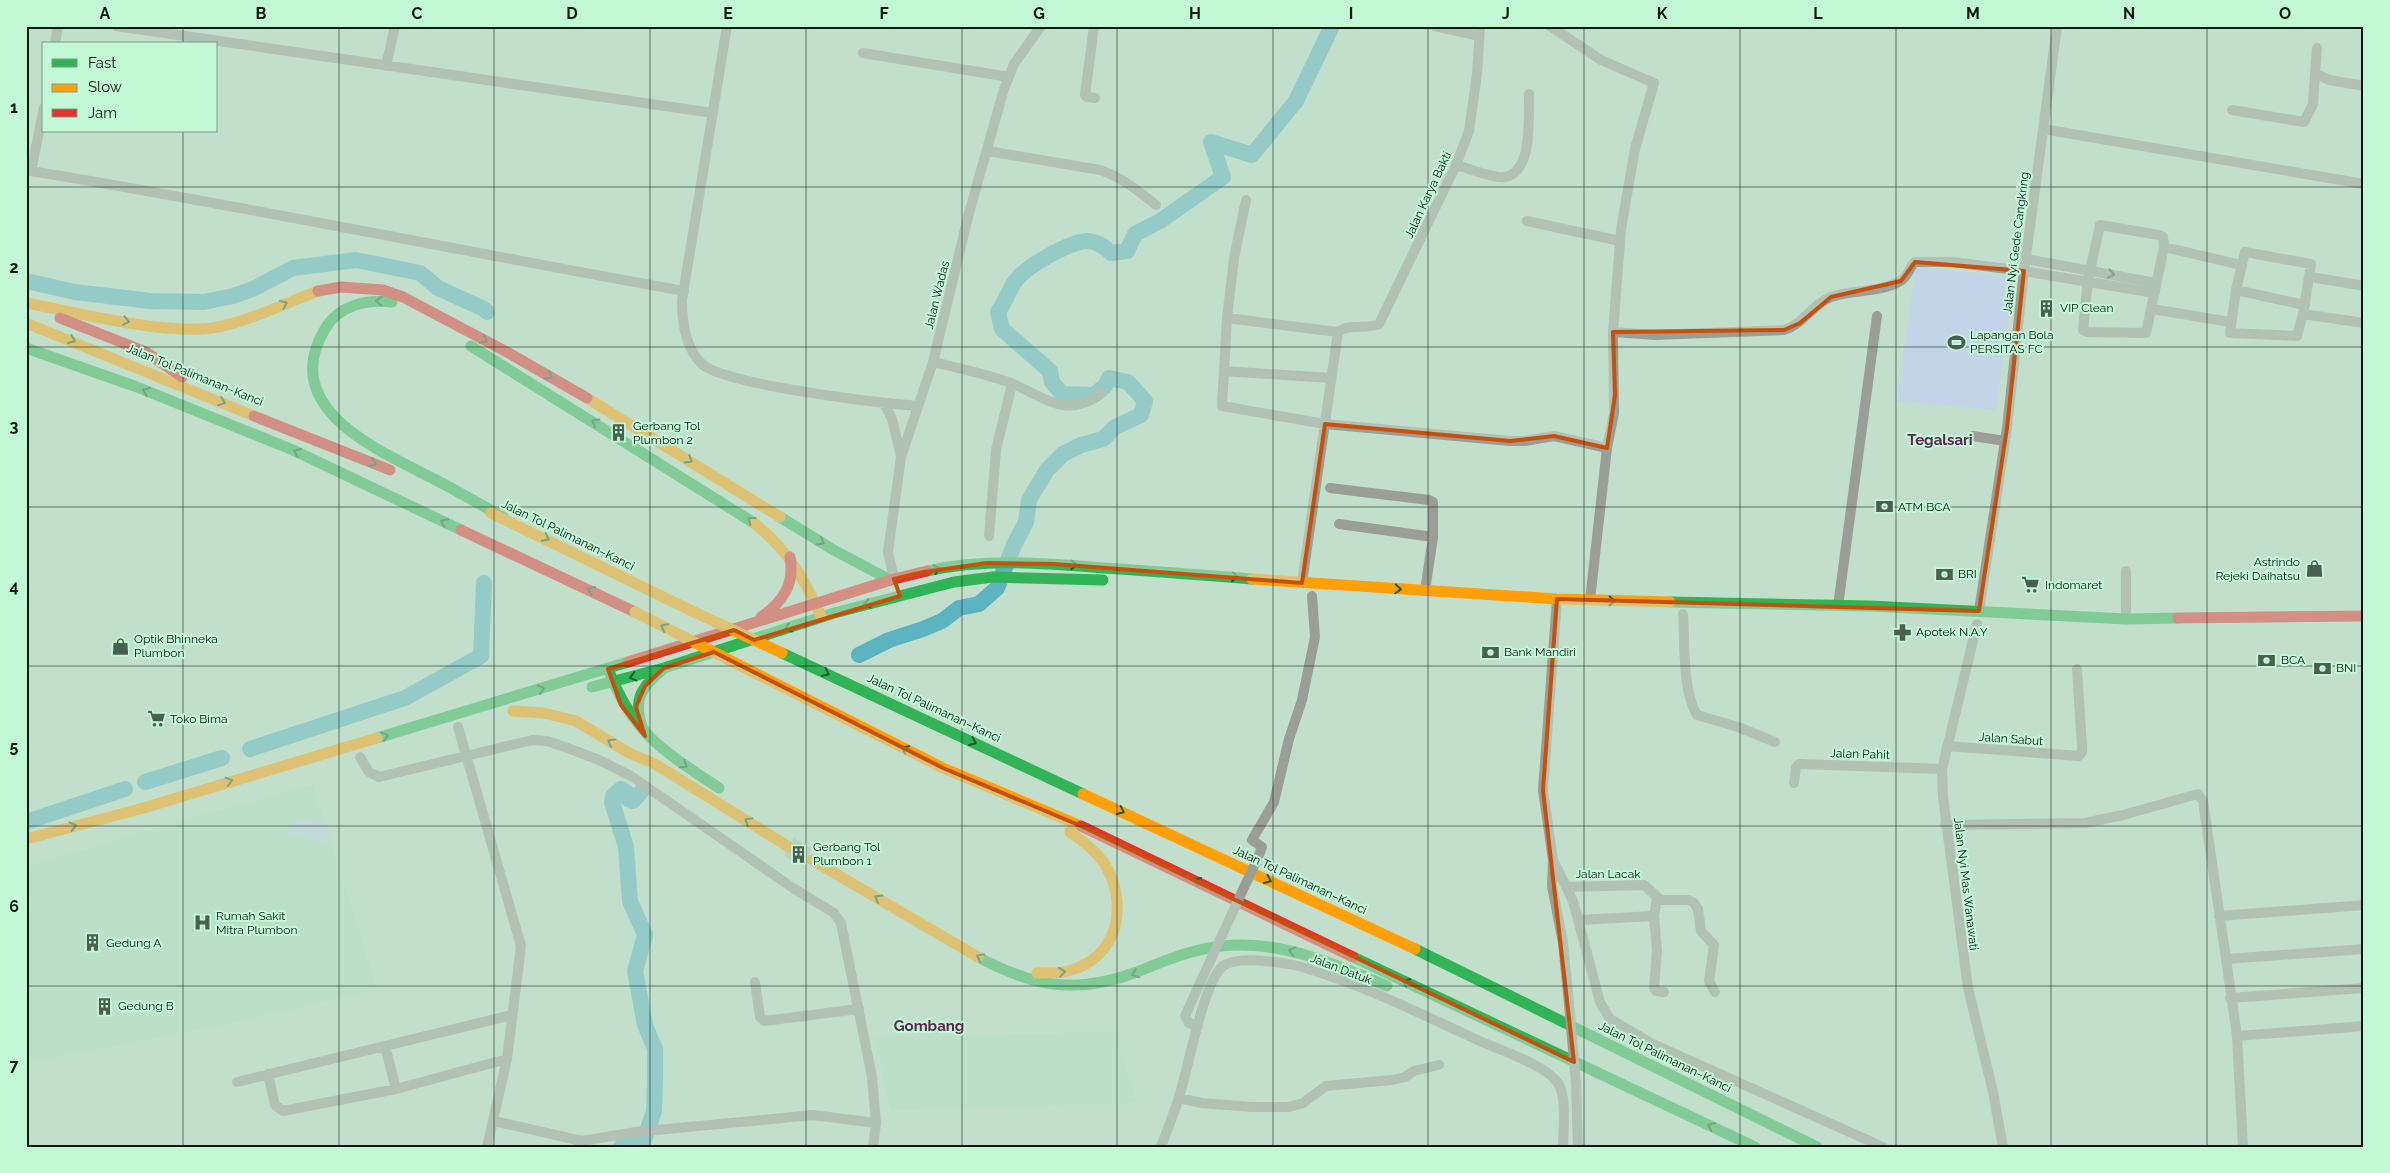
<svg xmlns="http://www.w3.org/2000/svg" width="2390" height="1173" font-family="Raleway,sans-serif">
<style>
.built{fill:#b1e0c2}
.green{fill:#c2d4e7}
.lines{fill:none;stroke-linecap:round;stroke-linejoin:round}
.river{stroke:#5cb4c0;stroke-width:16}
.highway-tunnel{stroke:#a6c1b0;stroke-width:20;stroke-dasharray:20 10;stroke-linecap:butt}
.street{stroke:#9b9e96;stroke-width:10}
.fast{stroke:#30b455;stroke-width:11}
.slow{stroke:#ff9f0a;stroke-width:11}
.jam{stroke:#e5322d;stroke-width:11}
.street-bridge{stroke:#9b9e96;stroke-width:10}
.slow-bridge{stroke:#ff9f0a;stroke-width:11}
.oneway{stroke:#49554c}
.oneway2{stroke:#195f2e}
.marked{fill:none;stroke:#c6500c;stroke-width:4;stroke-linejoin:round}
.grid{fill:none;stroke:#061a0f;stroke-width:1;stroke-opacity:0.55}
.labels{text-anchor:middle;stroke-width:4;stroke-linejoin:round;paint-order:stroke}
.street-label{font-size:12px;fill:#061a0f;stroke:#c3f8d6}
.poi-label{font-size:12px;fill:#061a0f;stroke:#c3f8d6;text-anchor:start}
.quarter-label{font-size:15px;font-weight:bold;fill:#5c2450;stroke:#c3f8d6}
.neatline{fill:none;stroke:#061a0f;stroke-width:2}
.grid-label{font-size:16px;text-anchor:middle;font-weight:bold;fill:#061a0f}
</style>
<rect width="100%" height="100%" fill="#c2dfcc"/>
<path class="built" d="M 313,785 L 377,989 L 246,1020 L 26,1063 L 26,867 L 173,823 Z
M 1114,1032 L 1137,1103 L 891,1110 L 874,1038 Z"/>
<path class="green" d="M 1920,267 L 2010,277 L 2014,280 L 1996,410 L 1897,401 L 1915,271 Z
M 293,819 L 326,823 L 330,830 L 328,843 L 318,845 L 304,836 L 291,837 L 288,831 Z"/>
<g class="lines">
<path class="river" d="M 26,281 L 75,292 L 150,301 L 204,302 L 233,296 L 253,289 L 293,268 L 356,260 L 420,273 L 438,288 L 484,309 L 487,312
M 859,655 L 889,640 L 923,629 L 942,621 L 959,608 L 979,604 L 997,588 L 1014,545 L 1026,522 L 1029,500 L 1047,470 L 1063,454 L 1081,445 L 1103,439 L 1115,427 L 1141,415 L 1145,401 L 1128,382 L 1109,378 L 1105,386 L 1094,395 L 1062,394 L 1052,382 L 1050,371 L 1002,329 L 998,312 C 1006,302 1009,288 1017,279 C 1029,265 1069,242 1087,241 C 1096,241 1105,247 1111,253 L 1127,251 L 1135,234 L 1160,221 L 1223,177 L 1211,142 L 1252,155 L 1296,101 L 1332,26
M 250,749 L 405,698 L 481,656 L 484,583
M 145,782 L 222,758
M 26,822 L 125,789
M 621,1147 L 644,1140 L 654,1111 L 655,1081 L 655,1049 L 645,1025 L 635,971 L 645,935 L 630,901 L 626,847 L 612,802 L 613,796 L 621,789 L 627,793 L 628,799 L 633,801 L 641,792"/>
<path class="highway-tunnel" d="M 789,847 L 812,860"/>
<path class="street" d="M 116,26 L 713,113
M 727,26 L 682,300 C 682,321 685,348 702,364 C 725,385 880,403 918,406
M 1094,26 L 1085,95 L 1087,97 L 1095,98
M 1435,26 L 1479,36
M 1550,26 L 1601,60 L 1654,83 L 1635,149 L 1621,229 L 1613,332 L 1614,413 L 1607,448 L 1590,600
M 55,44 L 58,26
M 2317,48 L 2315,73 L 2329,80 L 2364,86
M 863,53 L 1009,77
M 386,66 L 395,26
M 44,108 L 31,171 C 249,207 466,252 684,291
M 2232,110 L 2304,122 L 2313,104 L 2315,73
M 2043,129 L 2364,184
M 988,151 L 1100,170 C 1121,177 1139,191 1156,205
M 1456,165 C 1468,168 1495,179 1505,177 C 1534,172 1528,115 1529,94
M 1246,200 L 1234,258 L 1227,318 L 1222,406 L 1325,424 L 1510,441 L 1525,441 L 1554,436 L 1607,448
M 1527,221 L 1620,241
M 2164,247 L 2163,237 L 2159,235 L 2100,225 L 2088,280 L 2083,330 L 2087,332 L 2146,333 L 2164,247 L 2241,265
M 2245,252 L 2311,264 L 2303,314 L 2297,336 L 2230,333 L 2236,290 Z
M 2026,259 L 2156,283
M 2311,277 L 2364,286
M 2236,290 L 2305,305
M 2152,309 L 2230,322
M 2303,314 L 2364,323
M 1227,318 L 1338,332
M 1613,332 L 1655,335 L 1784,330 C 1804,324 1812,304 1831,297 C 1853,289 1882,293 1902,280 C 1909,275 1909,267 1915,262 L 1952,262 L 2024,271 L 2155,293
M 933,362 C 959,368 986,374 1011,383 C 1045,397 1066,420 1102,393
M 1224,371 L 1331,378
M 884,403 L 892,419 L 901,456
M 1973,436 L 2005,441
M 1330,488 L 1429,500 L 1433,502 L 1433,537 L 1425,591
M 1339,524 L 1433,537
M 989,536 L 996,450 L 1012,384
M 894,579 L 888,552 L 901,457 L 933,362 L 969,213 L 1004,89 L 1014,64 L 1041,26
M 1302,583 L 1338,332 C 1349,323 1366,330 1379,324 L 1456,165 L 1469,131 L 1477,74 L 1480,26
M 1557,599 L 1543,790 L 1553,860 L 1552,886 L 1563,943 L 1569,1004
M 1838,606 L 1877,316
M 1979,611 L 2007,428 L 2024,271 L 2057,26
M 1683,614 C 1685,643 1682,690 1697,715 L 1738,727 L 1775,742
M 2126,619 L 2126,571
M 1977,624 L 1942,769 L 1943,797 L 1968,988 L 1993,1092 L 2003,1147
M 458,727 L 521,946 L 507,1059 L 487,1147
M 1947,746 L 2079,756 L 2082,752 L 2082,746 L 2077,669
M 360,757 L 369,772 L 379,777 L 532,740 L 547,741 L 565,747 L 599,760 L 631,776 L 793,888 L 834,913 L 841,923 L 872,1077 L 876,1123 L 873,1147
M 1794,783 L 1796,767 L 1799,764 L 1942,769
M 1945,825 L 2085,823 L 2123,815 L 2198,794 L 2203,801 L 2226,959 L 2364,949
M 1259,855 L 1262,847 L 1252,840 L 1274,802 L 1289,739 L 1302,700 L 1315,637 L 1312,596
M 1553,860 L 1573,901 L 1600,1002 L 1610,1019 L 1653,1044 L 1883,1147
M 1566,887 L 1644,885 L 1661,900 L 1689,900 L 1694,903 L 1698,909 L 1701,931 L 1714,945 L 1709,981 L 1715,992
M 1654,916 L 1657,951 L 1654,988 L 1656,991 L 1664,992
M 2219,916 L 2364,905
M 1579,920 L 1654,916 L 1657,898
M 2226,959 L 2237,1036 L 2364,1026
M 755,982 L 760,1017 L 764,1021 L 859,1009
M 2230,998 L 2364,988
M 1198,1026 L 1189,1023 L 1185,1016 L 1200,983
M 2237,1036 L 2243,1147
M 385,1046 L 396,1089
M 268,1074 L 275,1105 L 283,1111 L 396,1089 L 507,1059
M 237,1082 L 512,1015
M 1576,1084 L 1578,1147
M 1179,1098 L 1202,1103 L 1252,1107 L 1289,1107 L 1303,1103 L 1326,1086 L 1392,1080 L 1405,1077 L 1414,1071 L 1439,1065
M 494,1121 L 582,1141 L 636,1132 L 813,1115 L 876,1123
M 1161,1147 C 1167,1130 1174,1114 1179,1097 C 1188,1070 1203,982 1223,966 C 1239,954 1294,964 1312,970 C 1370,988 1427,1017 1482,1042 C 1503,1051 1545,1065 1558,1083 C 1567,1096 1563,1131 1563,1147"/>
<path class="fast" d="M 392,302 C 367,299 339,305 325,329 C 277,409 380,451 436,480 C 459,492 481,505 503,517
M 471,346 L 754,523
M 26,348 L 137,387 L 293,450 L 461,530
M 780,517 L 832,549 L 890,580
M 927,571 C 984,558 1044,563 1103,568 C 1152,571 1202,575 1252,579
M 1670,602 L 1870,606 L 2126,619 L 2178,618
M 782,653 L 1083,794
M 609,671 C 633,734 665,752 719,788
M 592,687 L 664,668 L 834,613 L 954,582 L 993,577 L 1103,580
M 643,730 C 633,701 639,689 662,670
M 377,738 L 628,662
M 1415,949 L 1817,1147
M 978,957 C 1034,987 1076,995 1137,972 C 1169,959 1200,946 1235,945 C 1288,943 1339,966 1387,986
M 1353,957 L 1755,1147"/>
<path class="slow" d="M 26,303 C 77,312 169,337 218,327 C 252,320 286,303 318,291
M 26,323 L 254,416
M 587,398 L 780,517
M 491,513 L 690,610
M 754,523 C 787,549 804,578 821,616
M 1252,579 L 1557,599 L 1670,602
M 739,665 L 943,768 L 1081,826
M 513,711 L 544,713 L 576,721 L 629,753 L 655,764 L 789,847
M 1083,794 L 1415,949
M 26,839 L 140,809 L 377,738
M 812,860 L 978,957
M 1037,973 C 1047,973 1058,974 1068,971 C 1118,959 1130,904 1104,863 C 1095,850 1083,841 1070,832"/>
<path class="jam" d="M 318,291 L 341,287 L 383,290 L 403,297 L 507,352 L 587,398
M 60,318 L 146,352 L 182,377
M 254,416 L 390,470
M 461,530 L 635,612
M 761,617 C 783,602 795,584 790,557
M 2178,618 L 2364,616
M 628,662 L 894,579 L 927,571
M 1081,826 L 1353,957"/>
<path class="street-bridge" d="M 1200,983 L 1259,855
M 1569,1004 L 1576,1084"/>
<path class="slow-bridge" d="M 690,610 L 782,653
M 635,612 L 739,665"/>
</g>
<defs><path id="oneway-chevron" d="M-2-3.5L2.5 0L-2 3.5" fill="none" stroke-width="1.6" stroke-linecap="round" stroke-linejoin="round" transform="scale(1.25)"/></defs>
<use class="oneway" href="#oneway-chevron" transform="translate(2111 274) rotate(10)"/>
<g class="oneway2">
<use href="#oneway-chevron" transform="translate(379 301) rotate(-179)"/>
<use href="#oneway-chevron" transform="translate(284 304) rotate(-22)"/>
<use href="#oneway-chevron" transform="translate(126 321) rotate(11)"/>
<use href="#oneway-chevron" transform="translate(72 340) rotate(23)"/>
<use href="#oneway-chevron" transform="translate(484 340) rotate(28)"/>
<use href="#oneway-chevron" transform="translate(549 376) rotate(30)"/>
<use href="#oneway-chevron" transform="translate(146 391) rotate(-158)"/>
<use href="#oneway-chevron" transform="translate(222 402) rotate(21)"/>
<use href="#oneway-chevron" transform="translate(595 422) rotate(-148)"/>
<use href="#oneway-chevron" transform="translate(297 452) rotate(-156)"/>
<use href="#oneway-chevron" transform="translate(689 460) rotate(32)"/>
<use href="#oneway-chevron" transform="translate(373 463) rotate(23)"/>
<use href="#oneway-chevron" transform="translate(751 520) rotate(-144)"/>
<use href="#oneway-chevron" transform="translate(444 522) rotate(-154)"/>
<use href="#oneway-chevron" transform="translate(546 538) rotate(27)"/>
<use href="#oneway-chevron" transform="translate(821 542) rotate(31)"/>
<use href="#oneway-chevron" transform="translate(1074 565) rotate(3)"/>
<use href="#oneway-chevron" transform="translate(937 569) rotate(-13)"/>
<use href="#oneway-chevron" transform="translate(1235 577) rotate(5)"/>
<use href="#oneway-chevron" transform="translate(1398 589) rotate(3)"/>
<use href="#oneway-chevron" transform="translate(591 590) rotate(-156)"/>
<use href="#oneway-chevron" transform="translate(1612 601) rotate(1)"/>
<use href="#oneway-chevron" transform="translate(867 604) rotate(166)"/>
<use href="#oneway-chevron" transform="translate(664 627) rotate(-153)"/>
<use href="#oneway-chevron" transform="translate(788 628) rotate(162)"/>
<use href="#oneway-chevron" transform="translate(826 673) rotate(25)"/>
<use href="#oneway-chevron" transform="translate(633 677) rotate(165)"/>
<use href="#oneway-chevron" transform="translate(541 689) rotate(-17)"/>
<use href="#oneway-chevron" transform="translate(385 736) rotate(-17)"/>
<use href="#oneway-chevron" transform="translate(611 742) rotate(-149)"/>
<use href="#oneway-chevron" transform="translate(973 742) rotate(25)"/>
<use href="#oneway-chevron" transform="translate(905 749) rotate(-153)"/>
<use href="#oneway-chevron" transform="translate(684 765) rotate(34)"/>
<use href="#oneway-chevron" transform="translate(229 781) rotate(-16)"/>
<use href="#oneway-chevron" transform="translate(1121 811) rotate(25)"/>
<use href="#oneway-chevron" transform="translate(748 821) rotate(-148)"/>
<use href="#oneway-chevron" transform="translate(73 826) rotate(-16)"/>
<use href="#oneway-chevron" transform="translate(1268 880) rotate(25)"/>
<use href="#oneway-chevron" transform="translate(1197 881) rotate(-155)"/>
<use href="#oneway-chevron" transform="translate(878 898) rotate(-150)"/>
<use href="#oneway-chevron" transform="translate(1292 951) rotate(-166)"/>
<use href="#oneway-chevron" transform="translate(980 957) rotate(-151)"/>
<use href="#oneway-chevron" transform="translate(1062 972) rotate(-7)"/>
<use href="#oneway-chevron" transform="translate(1135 974) rotate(159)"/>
<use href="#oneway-chevron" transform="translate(1406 982) rotate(-154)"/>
<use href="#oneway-chevron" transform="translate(1711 1126) rotate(-155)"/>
</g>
<path d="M0 0H2390V1173H0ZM 1915,262 L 2024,271 L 2007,428 L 1979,611 L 1557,599 L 1543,790 L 1574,1062 L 1081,826 L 943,768 L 714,652 L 664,668 L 645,686 L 636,707 L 645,736 L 621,705 L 608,669 L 734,630 L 754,640 L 900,596 L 894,579 L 924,572 L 987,563 L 1054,564 L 1302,583 L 1325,424 L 1510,441 L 1554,436 L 1607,448 L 1615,395 L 1613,332 L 1784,330 L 1800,323 L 1831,297 L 1901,281 Z" fill="#c2dfcc" fill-opacity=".55" fill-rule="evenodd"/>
<path class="marked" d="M 1915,262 L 2024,271 L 2007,428 L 1979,611 L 1557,599 L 1543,790 L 1574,1062 L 1081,826 L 943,768 L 714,652 L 664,668 L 645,686 L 636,707 L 645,736 L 621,705 L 608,669 L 734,630 L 754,640 L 900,596 L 894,579 L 924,572 L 987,563 L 1054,564 L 1302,583 L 1325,424 L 1510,441 L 1554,436 L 1607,448 L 1615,395 L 1613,332 L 1784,330 L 1800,323 L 1831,297 L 1901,281 Z"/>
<path class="grid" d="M 183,26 L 183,44M 339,26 L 339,1147M 494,26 L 494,1147M 650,26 L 650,1147M 806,26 L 806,1147M 962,26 L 962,1147M 1117,26 L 1117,1147M 1273,26 L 1273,1147M 1428,26 L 1428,1147M 1584,26 L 1584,1147M 1740,26 L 1740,1147M 1896,26 L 1896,1147M 2051,26 L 2051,1147M 2207,26 L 2207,1147M 183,131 L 183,1147M 26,187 L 2364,187M 26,347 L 2364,347M 26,507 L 2364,507M 26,666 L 2364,666M 26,826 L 2364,826M 26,986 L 2364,986"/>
<defs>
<symbol id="building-bare" viewBox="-9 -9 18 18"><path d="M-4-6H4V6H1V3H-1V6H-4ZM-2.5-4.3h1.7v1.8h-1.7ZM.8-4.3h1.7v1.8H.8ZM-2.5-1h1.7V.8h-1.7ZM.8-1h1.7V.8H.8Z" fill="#485f51" stroke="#c3f8d6" stroke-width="2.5" paint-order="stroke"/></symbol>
<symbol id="stadium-bare" viewBox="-9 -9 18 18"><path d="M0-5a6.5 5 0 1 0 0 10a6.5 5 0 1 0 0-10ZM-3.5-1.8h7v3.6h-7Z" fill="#485f51" stroke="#c3f8d6" stroke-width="2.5" paint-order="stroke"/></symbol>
<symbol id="bank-bare" viewBox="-9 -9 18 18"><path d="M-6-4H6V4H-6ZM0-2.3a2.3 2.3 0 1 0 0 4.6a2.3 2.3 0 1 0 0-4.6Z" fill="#485f51" stroke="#c3f8d6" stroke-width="2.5" paint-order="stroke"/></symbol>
<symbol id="shop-bare" viewBox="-9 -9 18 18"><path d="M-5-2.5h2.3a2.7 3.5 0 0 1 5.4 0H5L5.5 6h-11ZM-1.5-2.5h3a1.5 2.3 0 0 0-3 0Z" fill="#485f51" stroke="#c3f8d6" stroke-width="2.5" paint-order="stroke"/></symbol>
<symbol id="supermarket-bare" viewBox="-9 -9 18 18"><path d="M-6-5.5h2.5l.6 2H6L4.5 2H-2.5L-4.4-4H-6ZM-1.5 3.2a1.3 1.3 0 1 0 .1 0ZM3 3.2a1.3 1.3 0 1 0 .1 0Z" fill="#485f51" stroke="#c3f8d6" stroke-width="2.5" paint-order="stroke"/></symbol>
<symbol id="pharmacy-bare" viewBox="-9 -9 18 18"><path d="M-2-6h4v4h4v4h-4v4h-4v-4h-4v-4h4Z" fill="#485f51" stroke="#c3f8d6" stroke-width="2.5" paint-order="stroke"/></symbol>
<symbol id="hospital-bare" viewBox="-9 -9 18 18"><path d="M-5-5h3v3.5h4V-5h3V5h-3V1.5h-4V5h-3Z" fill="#485f51" stroke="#c3f8d6" stroke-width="2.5" paint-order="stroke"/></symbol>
</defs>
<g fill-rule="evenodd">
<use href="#building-bare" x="2034" y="296" width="25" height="25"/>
<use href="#stadium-bare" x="1944" y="330" width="25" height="25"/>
<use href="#building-bare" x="606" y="420" width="25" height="25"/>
<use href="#bank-bare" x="1872" y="494" width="25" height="25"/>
<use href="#shop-bare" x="2302" y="556" width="25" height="25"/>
<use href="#bank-bare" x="1932" y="562" width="25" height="25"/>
<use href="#supermarket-bare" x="2018" y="572" width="25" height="25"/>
<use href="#pharmacy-bare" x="1890" y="620" width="25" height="25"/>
<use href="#shop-bare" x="108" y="634" width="25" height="25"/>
<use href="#bank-bare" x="1478" y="640" width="25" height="25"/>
<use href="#bank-bare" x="2254" y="648" width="25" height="25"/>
<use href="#bank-bare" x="2310" y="656" width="25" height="25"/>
<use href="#supermarket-bare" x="144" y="706" width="25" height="25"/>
<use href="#building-bare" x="786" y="842" width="25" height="25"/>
<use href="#hospital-bare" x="190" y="910" width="25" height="25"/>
<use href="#building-bare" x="80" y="930" width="25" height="25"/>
<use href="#building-bare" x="92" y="994" width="25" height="25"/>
</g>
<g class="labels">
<g class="street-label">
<text transform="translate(1428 195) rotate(-65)" y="4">Jalan Karya Bakti</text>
<text transform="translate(2016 243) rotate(-83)" y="4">Jalan Nyi Gede Cangkring</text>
<text transform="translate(937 295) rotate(-76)" y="4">Jalan Wadas</text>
<text transform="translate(195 375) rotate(22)" y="4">Jalan Tol Palimanan–Kanci</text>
<text transform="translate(568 535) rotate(26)" y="4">Jalan Tol Palimanan–Kanci</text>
<text transform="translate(934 708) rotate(25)" y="4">Jalan Tol Palimanan–Kanci</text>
<text transform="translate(2011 739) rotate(4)" y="4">Jalan Sabut</text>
<text transform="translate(1860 754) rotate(2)" y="4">Jalan Pahit</text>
<text x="1608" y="878">Jalan Lacak</text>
<text transform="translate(1300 880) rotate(25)" y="4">Jalan Tol Palimanan–Kanci</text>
<text transform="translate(1966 884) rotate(83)" y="4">Jalan Nyi Mas Wanawati</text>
<text transform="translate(1341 969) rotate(21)" y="4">Jalan Datuk</text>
<text transform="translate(1665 1057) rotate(26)" y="4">Jalan Tol Palimanan–Kanci</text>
</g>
<g class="poi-label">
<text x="2060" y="312">VIP Clean</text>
<text x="1970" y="339">Lapangan Bola<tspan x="1970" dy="14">PERSITAS FC</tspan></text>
<text x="633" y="430">Gerbang Tol<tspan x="633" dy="14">Plumbon 2</tspan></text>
<text x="1898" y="511">ATM BCA</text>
<text x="2300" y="566" text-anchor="end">Astrindo<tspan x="2300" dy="14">Rejeki Daihatsu</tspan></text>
<text x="1958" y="578">BRI</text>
<text x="2045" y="589">Indomaret</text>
<text x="1916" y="636">Apotek N.A.Y</text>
<text x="134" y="643">Optik Bhinneka<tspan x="134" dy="14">Plumbon</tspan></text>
<text x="1504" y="656">Bank Mandiri</text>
<text x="2281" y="664">BCA</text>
<text x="2336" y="672">BNI</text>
<text x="170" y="723">Toko Bima</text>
<text x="813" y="851">Gerbang Tol<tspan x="813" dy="14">Plumbon 1</tspan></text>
<text x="216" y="920">Rumah Sakit<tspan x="216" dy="14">Mitra Plumbon</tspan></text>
<text x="106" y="947">Gedung A</text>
<text x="118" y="1010">Gedung B</text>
</g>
<g class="quarter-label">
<text x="1940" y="445">Tegalsari</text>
<text x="929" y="1031">Gombang</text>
</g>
</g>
<rect width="2390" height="1173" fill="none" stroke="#c3f8d6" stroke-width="55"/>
<rect x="42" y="42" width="175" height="90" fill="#c3f8d6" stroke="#779f86"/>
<rect x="52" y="59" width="25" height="8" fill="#30b455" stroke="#779f86"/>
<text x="88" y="68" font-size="15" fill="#061a0f">Fast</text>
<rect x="52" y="84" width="25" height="8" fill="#ff9f0a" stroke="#779f86"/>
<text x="88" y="92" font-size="15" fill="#061a0f">Slow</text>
<rect x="52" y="109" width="25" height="8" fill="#e5322d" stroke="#779f86"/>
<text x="88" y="118" font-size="15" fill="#061a0f">Jam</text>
<rect x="28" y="28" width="2334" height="1118" class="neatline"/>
<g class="grid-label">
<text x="105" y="19">A</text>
<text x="261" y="19">B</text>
<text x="417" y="19">C</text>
<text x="572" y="19">D</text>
<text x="728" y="19">E</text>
<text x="884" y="19">F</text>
<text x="1039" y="19">G</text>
<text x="1195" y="19">H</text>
<text x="1351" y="19">I</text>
<text x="1506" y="19">J</text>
<text x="1662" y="19">K</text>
<text x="1818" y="19">L</text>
<text x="1973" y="19">M</text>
<text x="2129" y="19">N</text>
<text x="2285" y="19">O</text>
<text x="14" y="113">1</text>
<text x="14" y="273">2</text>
<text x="14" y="432">3</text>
<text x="14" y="592">4</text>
<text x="14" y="752">5</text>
<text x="14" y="912">6</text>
<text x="14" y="1071">7</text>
</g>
</svg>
